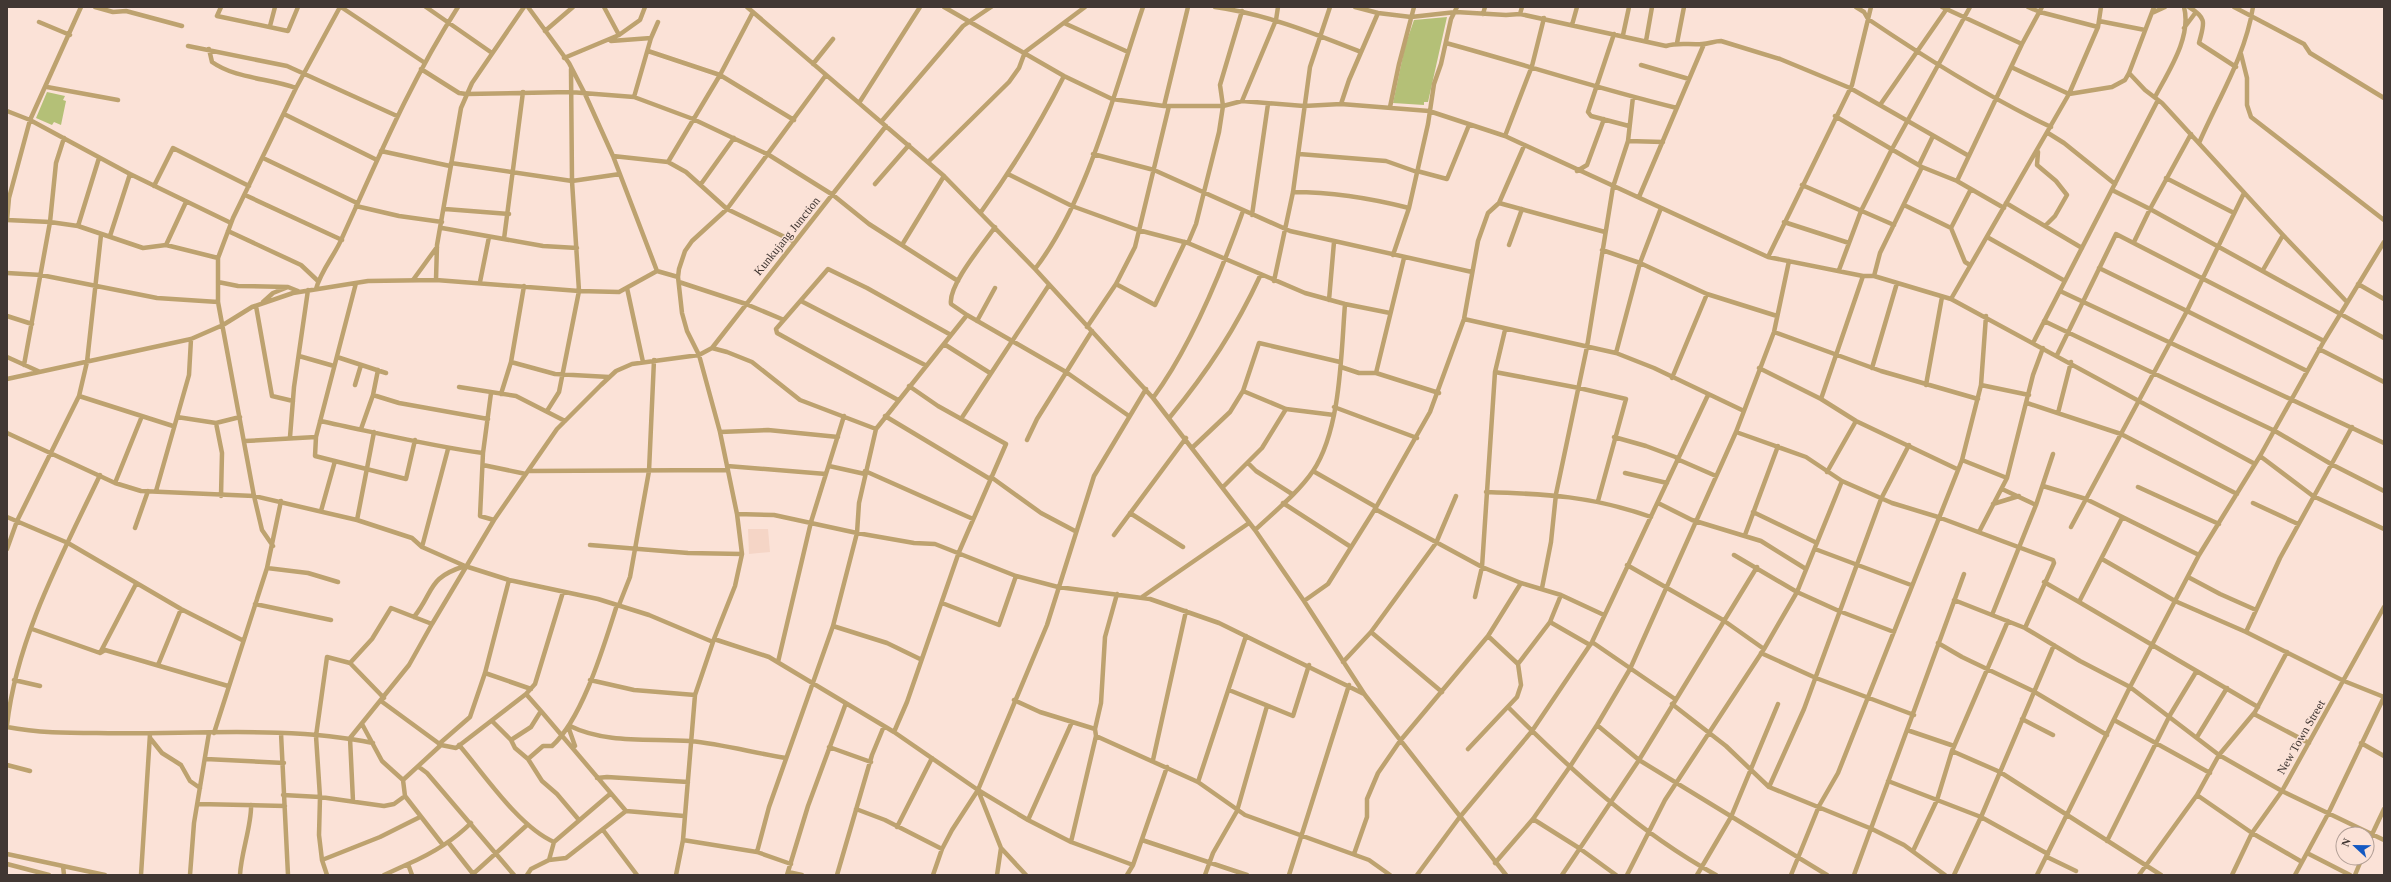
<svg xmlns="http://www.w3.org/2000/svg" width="2391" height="882" font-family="Georgia,serif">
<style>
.built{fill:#f5d5c6}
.green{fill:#b4c077}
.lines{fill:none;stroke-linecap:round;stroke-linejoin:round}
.minor{stroke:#bda26f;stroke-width:4.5}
.labels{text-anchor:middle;stroke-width:3;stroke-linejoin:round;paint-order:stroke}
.street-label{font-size:12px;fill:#413733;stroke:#fbe2d7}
</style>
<rect width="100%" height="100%" fill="#fbe2d7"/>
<path class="built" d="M 748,529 L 768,529 L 770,552 L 749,554 Z"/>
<path class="green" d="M 1447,17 L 1428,102 L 1424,102 L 1424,105 L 1393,103 L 1405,46 L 1414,20 Z
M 47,92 L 65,96 L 63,100 L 66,101 L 61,125 L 54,122 L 52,125 L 36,118 Z"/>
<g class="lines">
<path class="minor" d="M 95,7 L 113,12 L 126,11 L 182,26
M 221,7 L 217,16 L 288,31 L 298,7
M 341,7 L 425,63
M 426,7 L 492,53
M 528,7 L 569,63 L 585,94 L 613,156 L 657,271
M 604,7 L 619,35
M 747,7 L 944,176 L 1035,269 L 1153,398 L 1255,530 L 1304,601 L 1365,695 L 1506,875
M 944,7 L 1064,76 L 1112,99 L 1164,106 L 1223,106 L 1242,101 L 1304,106 L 1341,104 L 1429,111 L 1505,136 L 1768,257 L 1863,276 L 1874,276 L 1951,299 L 2255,464
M 1215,7 C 1266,14 1313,33 1361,52
M 1355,7 L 1378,13 L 1411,17 L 1456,12 L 1506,15 L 1520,14 L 1666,46 C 1678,42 1689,45 1702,44 C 1709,44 1714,41 1721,41 L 1780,59 L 1850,88 L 1969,156
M 1856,7 L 1864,12 L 1868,19 C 1927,59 1986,96 2051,127
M 1942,7 L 2022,44
M 2028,7 L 2040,12 L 2098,27
M 2189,7 C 2208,19 2204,23 2199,43 L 2236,67
M 2234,7 L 2304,44 L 2310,53 L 2384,98
M 2152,13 L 2165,7
M 1483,14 L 1485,7
M 1520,14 L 1522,7
M 2099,21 L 2145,30
M 39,22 L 70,35
M 1064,23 L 1128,52
M 1572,25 L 1577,7
M 270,26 L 275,7
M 2184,28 L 2196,12
M 545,31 L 573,7
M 1614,34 L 1588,112 L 1591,116 L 1629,126
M 1623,35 L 1629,7
M 611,41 L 651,38
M 1646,41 L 1652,7
M 1446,43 C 1523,64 1599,89 1677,108
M 1677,43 L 1684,7
M 188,46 L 287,66 L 397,116
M 209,49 L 212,62 C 236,79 269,78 296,88
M 648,51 L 720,75 L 794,120
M 2241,54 L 2247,78 L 2247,105 L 2251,117 L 2384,220
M 564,58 L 619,35 L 640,20 L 645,7
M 813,64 L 833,39
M 1641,65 L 1689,79
M 2011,67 L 2069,94 L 2112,87 L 2125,80 L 2129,73 L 2154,7
M 421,69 L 459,93 L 466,94 L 570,92 L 634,97 L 693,119 L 769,155 L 833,195 L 869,224 L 958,281
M 2129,73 L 2145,90 L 2162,103 L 2283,235 L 2347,302
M 47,87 L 118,100
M 634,97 L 651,38 L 658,22
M 2155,97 C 2168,72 2192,37 2184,7
M 1242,101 L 1276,20 L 1278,7
M 859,103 L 920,7
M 1341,104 L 1349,80 L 1378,13
M 1880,105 L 1948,7
M 1164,106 L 1188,7
M 1390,107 L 1399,64 L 1414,7
M 7,111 L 30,120 L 130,174 L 231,223
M 284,114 L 377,160
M 1835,116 L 1922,167 L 1957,181 L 2004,208
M 881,122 L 963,26 L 991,7
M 2048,133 L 2064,143 L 2115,184
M 1505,136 L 1532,66 L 1544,18
M 1628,141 L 1663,142
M 2199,143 C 2219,97 2245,57 2253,7
M 381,151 L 450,166
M 2038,152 L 2037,165 L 2056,181 L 2067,195 L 2055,216 L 2045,226
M 1093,154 L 1154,170 L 1290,231 L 1472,272
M 1299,154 L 1386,161 L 1417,172
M 613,156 L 668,162 L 686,172 L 727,209 L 795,242
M 263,158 L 357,203
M 668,162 L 720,75 L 753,12
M 928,162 L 1009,82 L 1019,68 L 1025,52 L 1085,7
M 451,163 L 572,181 L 620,174
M 1919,165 L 1933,136
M 1417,171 L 1447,179 L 1469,125
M 1577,171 L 1587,165 L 1604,119
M 1008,174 L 1072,206 L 1138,230 L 1188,243 L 1305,293 L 1345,304 L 1390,313
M 2166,178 L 2234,213
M 1957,181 L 2022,44 L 2042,7
M 701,184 L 734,138
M 875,184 L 909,145
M 1802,185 L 1894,225
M 154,186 L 173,148 L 249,186
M 2112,190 L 2150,209 L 2191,134
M 1293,192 C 1333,192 1370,198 1409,208
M 2244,193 L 2187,311 L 2307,371
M 245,195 L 342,240
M 1639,197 L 1704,44
M 1499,203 L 1605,232
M 2006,203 L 2082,248
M 1904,205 L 1951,228 L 1965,262 L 1970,265
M 356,206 L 399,216 L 442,222
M 445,209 L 509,214
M 981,212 C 1012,169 1040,124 1064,76
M 1252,215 L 1268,104
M 7,220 L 9,198 L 30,120 L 81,7
M 7,220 L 50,222 L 78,226 L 143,248 L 166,245 L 218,258
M 1784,222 L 1849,243
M 78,226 L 99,158
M 442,228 L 543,246 L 577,248
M 1951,228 L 1971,189
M 228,231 L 301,265 L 318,281
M 110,236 L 130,174
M 1987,237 L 2065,281
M 504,239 L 523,92
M 2134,242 L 2150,209 L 2384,338
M 1188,243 L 1196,224 L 1219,132 L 1223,106 L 1220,85 L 1242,11
M 166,245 L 186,202
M 902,245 L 944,176
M 1509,245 L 1522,209
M 1602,250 L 1640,263 L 1707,294 L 1777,316
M 1393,255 L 1409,208 L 1428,124 L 1434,84 L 1441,64 L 1451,19 L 1457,7
M 1768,257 L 1852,85 L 1871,7
M 1035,269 C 1088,200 1115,89 1143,7
M 1839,270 L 1861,211 L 1892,149 L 1970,7
M 2263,270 L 2283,235
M 7,273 L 41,275 L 157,298 L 218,302
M 1874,276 L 1880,253 L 1922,167
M 413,280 L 437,247
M 436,280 L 437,245 L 461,108 L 472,83 L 524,7
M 1274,281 L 1293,192 L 1310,67 L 1330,7
M 218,282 L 238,286 L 288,287
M 480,282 L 489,237
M 679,282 L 746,304 L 784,320
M 356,283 L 316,437 L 315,456 L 406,479 L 415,440
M 1116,284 L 1155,305 L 1185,242
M 2358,284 L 2384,299
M 627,288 L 643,362
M 316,289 C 321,270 335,255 342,238 C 378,159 411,80 458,7
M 2060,291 L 2384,443
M 1951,299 L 2069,94 L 2098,27 L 2101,7
M 1329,300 L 1334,242
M 801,301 L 925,365
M 263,302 L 273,293 L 288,287 L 298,291
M 256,306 L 272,396 L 293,401
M 967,315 L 1066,372 L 1129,416
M 7,316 L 32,324
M 1464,319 L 1616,353 L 1654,368 L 1744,411
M 977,321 L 995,288
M 2044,321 L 2275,431 L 2331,464 L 2384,491
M 1087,327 L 1116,284 L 1135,247 L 1169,106
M 1774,332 L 1881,371 L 1978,399
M 2033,343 L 2158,100
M 944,344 L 990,373
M 712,348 L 727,352 L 752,362 L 800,400 L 876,429
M 2319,349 L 2384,382
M 1616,353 L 1640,263 L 1661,208
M 2057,355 L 2116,234 L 2324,341
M 299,356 L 334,366
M 7,357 L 38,371
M 337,357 L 386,373
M 511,362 L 555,374 L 609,377
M 24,365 L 50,222 L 56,163 L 64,138
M 1341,367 L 1359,373 L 1376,373 L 1439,393
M 1759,368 L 1821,399 L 1856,421 L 1957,469
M 1872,368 L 1897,283
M 1495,372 L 1579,388 L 1626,399 L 1598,501
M 1376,373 L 1404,258
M 1672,378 L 1707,294
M 7,379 L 191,339 L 223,325 L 252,307 L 293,293 L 368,281 L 436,280 L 579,291 L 619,292 L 657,271 L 678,277
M 355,385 L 361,365
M 1926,385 L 1942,297
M 1981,385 L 2029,395
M 459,387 L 516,396 L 565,421
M 1243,391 L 1286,409 L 1334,415
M 491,393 L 483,453 L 480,516 L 494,520
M 501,394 L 511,362 L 524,286
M 373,395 L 378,370
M 79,396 L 173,426
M 1153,398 C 1192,345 1221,273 1243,211
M 1821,399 L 1863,276
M 898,400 L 777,333 L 776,329 L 828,269 L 867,288 L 951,335
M 2027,403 L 2121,434 L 2237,494
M 1334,407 L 1417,438
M 547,411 L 559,392 L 579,291 L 572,181 L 571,69
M 2058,413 L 2071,362
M 885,416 L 990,479
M 177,417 L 216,423 L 240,417
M 1170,417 C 1208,371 1236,328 1261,274
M 961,419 L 1049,285
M 320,421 C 374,432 429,446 483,453
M 216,423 L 222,453 L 221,496
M 361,429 L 373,395 L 399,403 L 488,419
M 720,432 L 768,430 L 838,437
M 1736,432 L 1806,457 L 1842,481 L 1892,503 L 1938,517 L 2053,560 L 2054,563 L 2025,628
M 7,433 L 115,483 L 141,491 L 254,496 L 357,520 L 412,538 L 422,547 L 465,566 L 509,580 L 598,599 L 649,615 L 713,642
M 290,437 L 294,387 L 308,290
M 1614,437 L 1646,446 L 1678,458
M 1027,440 L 1037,419 L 1092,331
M 245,441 L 316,437
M 1193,447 L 1230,412 L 1243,391 L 1259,343 L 1340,362
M 2260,456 L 2313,496 L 2384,529
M 1677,459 L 1716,476
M 1962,460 L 2007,478
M 1248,463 L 1256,471 L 1292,494
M 483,465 L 526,474
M 727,466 L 826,474
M 829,466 L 865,474
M 528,471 L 727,470
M 865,471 L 973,519
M 1313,471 L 1376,507
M 1827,472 L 1856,421
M 1625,473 L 1667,483
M 991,477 L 1041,513 L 1075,531
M 115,483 L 142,416
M 2043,486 L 2086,499 L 2199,555
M 1223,487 L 1262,448 L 1286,409
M 2138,487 L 2219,524
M 2002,489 L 2036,505
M 156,491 L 189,375 L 191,339
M 1486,492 C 1547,494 1592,496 1651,517
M 1283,503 L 1351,547
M 1658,503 L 1692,520 L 1761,541 L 1806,569
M 2253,503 L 2298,524
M 1993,504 L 2019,496
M 1375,509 L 1482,567 L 1521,583 L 1561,595 L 1604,615
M 321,511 L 335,461
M 1753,512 L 1817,543
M 1130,513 L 1183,547
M 737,514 L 774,515 L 857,533 L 914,543 L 935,544 L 1016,576 L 1058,587 L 1150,599 L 1219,623 L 1364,694
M 7,517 L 68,543 L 181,609 L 242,640
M 2122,518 L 2079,602 L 2258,707
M 357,520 L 374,432
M 2071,527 L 2187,311 L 2099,268
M 135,528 L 148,491
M 1255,530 C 1274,512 1298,493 1313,471 C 1341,429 1341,354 1345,304
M 1979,532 L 2007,478 L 2033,375 L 2043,348
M 1114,535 L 1186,438
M 1745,535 L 1778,446
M 590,545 L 688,553 L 742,554
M 273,546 L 262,530 L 254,496 L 218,302 L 218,258 L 233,218 L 296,88 L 340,7
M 422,547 L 448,449
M 7,549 L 17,521 L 79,396 L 87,362 L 101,235
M 1815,549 L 1911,585
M 1734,555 L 1797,592 L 1839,611 L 1894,632
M 2102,559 L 2175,601 L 2246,632 L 2344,681 L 2384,697
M 1627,565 L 1723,620 L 1764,649
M 1757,567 L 1639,760 L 1827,875
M 267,568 L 308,573 L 338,582
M 2188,577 L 2220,594 L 2256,610
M 2044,582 L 2079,602
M 1542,588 L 1551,542 L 1556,494 L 1587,347 L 1613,187 L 1628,141 L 1633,97
M 1142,597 L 1249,523
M 1475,597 L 1482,567 L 1495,372 L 1505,330
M 1954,600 L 1992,615 L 2036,505 L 2053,454
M 1304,601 L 1328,584 L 1375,509 L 1430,412 L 1464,319 L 1478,241 L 1488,213 L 1499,203 L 1524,146
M 942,603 L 999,625 L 1016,576
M 255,604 L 331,620
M 619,605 L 630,577 L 649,471 L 654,360
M 1992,615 L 2025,628 L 2080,661 L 2130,687 L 2219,755 L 2282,791 L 2384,840
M 414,617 C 435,590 427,578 465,566
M 1550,622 L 1590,645
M 833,626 L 887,643 L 920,659
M 32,629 L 100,653 L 105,650 L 228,686
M 1371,632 L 1442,692
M 2246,632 L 2280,558 L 2352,427
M 1488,636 L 1518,664 L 1550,622 L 1561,595
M 714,639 L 769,657 L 894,732 L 978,790 L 1028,820 L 1071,842 L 1133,865
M 1592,642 L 1675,699
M 1938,643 L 1962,657 L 2033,691 L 2107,735
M 100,653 L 136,584
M 1761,653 L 1816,678 L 1914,715
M 778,662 L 811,522 L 844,416
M 1343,662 L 1371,632 L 1436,543 L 1456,496
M 350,663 L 384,698
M 158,665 L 181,609
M 485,673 L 531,689
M 14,680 L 40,686
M 590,680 L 634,690 L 695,695
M 1229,690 L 1293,716 L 1309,665
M 1014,700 L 1040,712 L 1095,729
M 381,701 L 441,745 L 456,748 L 526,694 L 535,684 L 563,592
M 1672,704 L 1726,746 L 1769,787 L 1872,829 L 1904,845 L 1945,875
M 1509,708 C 1572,771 1638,832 1716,875
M 541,711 L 626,811 L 684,816
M 2254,714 L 2309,743
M 2022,719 L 2053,735
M 2114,720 L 2210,773
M 492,721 L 511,740 L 515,748 L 528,759 L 542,781 L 557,794 L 579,820
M 362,724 L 382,761 L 403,780 L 405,796 L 443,845
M 7,725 C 17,637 62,555 100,475
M 570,726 C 606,744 651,738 690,741 C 722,744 754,753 786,758
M 7,727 C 38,733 67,733 97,733 C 186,735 287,725 373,743
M 569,729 L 575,746
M 1907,730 L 1954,746
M 894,732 L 907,702 L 959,552 L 1006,444 L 938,406 L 909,386
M 214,733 L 267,568 L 281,501
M 281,733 L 288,875
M 1096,736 L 1198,782 L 1245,815 L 1369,860 L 1390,875
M 2197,737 L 2227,688
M 150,738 L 162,753 L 181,765 L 190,781 L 200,788
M 511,740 L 531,727 L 541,711 L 526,694
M 2361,743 L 2384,756
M 439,744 L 470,717 L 485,673 L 509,580
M 459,745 C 484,774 519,827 554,842 L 610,794
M 829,747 L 871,762
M 1468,749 L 1517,697 L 1521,685 L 1518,664
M 1952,751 L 2000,772 L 2161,875
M 206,759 L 284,763
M 528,759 L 543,746 L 552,746 C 583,718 604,645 617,605
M 1153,760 L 1186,611
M 7,765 L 30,771
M 419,767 L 427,773 L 514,875
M 597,778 L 607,777 L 688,782
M 403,780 L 441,745
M 1888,781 L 1981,817 L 2054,645
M 1198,782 L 1246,636
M 1769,787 L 1804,709 L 1881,499 L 1909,445
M 978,790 L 1001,848 L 1026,875
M 283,795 L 320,797 L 384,806 L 394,804 L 405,796
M 2197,795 L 2252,833 L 2302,862
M 353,801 L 350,738 L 409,665 L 432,624
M 198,804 L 285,806
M 856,809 L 885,820 L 942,849
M 1533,819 L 1579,848 L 1616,875
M 1028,820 L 1072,722
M 897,827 L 932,758
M 603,830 L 637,875
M 683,840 L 757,852 L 791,864
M 1142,840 L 1247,875
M 2107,841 L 2170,715 L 2196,672
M 448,842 L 474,875
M 1071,842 L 1096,736 L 1095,729 L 1101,703 L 1105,637 L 1117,594
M 2367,845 L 2384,809
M 1913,851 L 1937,800 L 1952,751 L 2008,621
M 757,852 L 769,807 L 833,626 L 857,533 L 859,503 L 876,429 L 967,315 L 951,304 C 948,285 984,243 995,227
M 2307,853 L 2350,875
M 7,854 L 105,875
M 1354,854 L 1367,817 L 1367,799 L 1378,773 L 1400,741 L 1488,636 L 1521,583
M 2047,857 L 2076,871
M 322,860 L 380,837 L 420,817
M 549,860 L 554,842
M 1495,863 L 1533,819 L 1571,765 L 1597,725 L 1630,669 L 1736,432 L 1774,332 L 1789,261
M 7,864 L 49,875
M 63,866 L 64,875
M 788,872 L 802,875
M 473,874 L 527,825
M 141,875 L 150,734
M 190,875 L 194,823 L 209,733
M 240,875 C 241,853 252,824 251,805
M 327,875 L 322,860 L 319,835 L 320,797 L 316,736 L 327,657 L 350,663 L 372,639 L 391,608 L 432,624 L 494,520 L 557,429 L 601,385 L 616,371 L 632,364 L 699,355 L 712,348 L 886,126
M 384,875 L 408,864
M 412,875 L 408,864 C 431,854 453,841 471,823
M 527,875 L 531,869 L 549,860 L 566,858 L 626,811
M 676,875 L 683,840 L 695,695 L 714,639 L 735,586 L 742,554 L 737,514 L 720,432 L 699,355 L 687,331 L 682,313 L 678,277 L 679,269 L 685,251 L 692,241 L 727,209 L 826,75
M 787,875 L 808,806 L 846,703
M 837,875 L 872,755 L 884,726
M 933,875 L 942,849 L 952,830 L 978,790 L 1047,625 L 1094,476 L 1146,389
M 997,875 L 1001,848
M 1127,875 L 1133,865 L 1167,767
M 1205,875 L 1213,853 L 1237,811 L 1267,706
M 1289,875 L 1349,685
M 1417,875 L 1459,818 L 1532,731 L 1592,642 L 1708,395
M 1562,875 L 1639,760 L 1597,725
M 1627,875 L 1665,800 L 1764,649 L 1797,592 L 1842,481
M 1697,875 L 1731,817 L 1778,704
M 1791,875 L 1819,806 L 1838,773 L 1962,460 L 1981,385 L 1986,316
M 1854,875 L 1964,574
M 1954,875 L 1981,817 L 2048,854
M 2037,875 L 2130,687 L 2199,555 L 2260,456 L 2324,341 L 2384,242
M 2139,875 L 2197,795 L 2219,755 L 2255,712 L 2287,652
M 2232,875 L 2252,833 L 2282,791 L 2384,607
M 2295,875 L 2328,814 L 2384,697
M 2355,875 L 2362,858"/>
</g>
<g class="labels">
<g class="street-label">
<text transform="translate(787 236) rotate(-51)" y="4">Kunkujang Junction</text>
<text transform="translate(2301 737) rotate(-60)" y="4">New Town Street</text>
</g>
</g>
<rect width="2391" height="882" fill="none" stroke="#413733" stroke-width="16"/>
<g transform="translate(2355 846) rotate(292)"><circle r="19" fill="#fbe2d7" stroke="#b19e95"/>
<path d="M0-3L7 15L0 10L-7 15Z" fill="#1358c2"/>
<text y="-6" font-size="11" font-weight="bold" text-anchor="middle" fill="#413733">N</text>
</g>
</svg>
